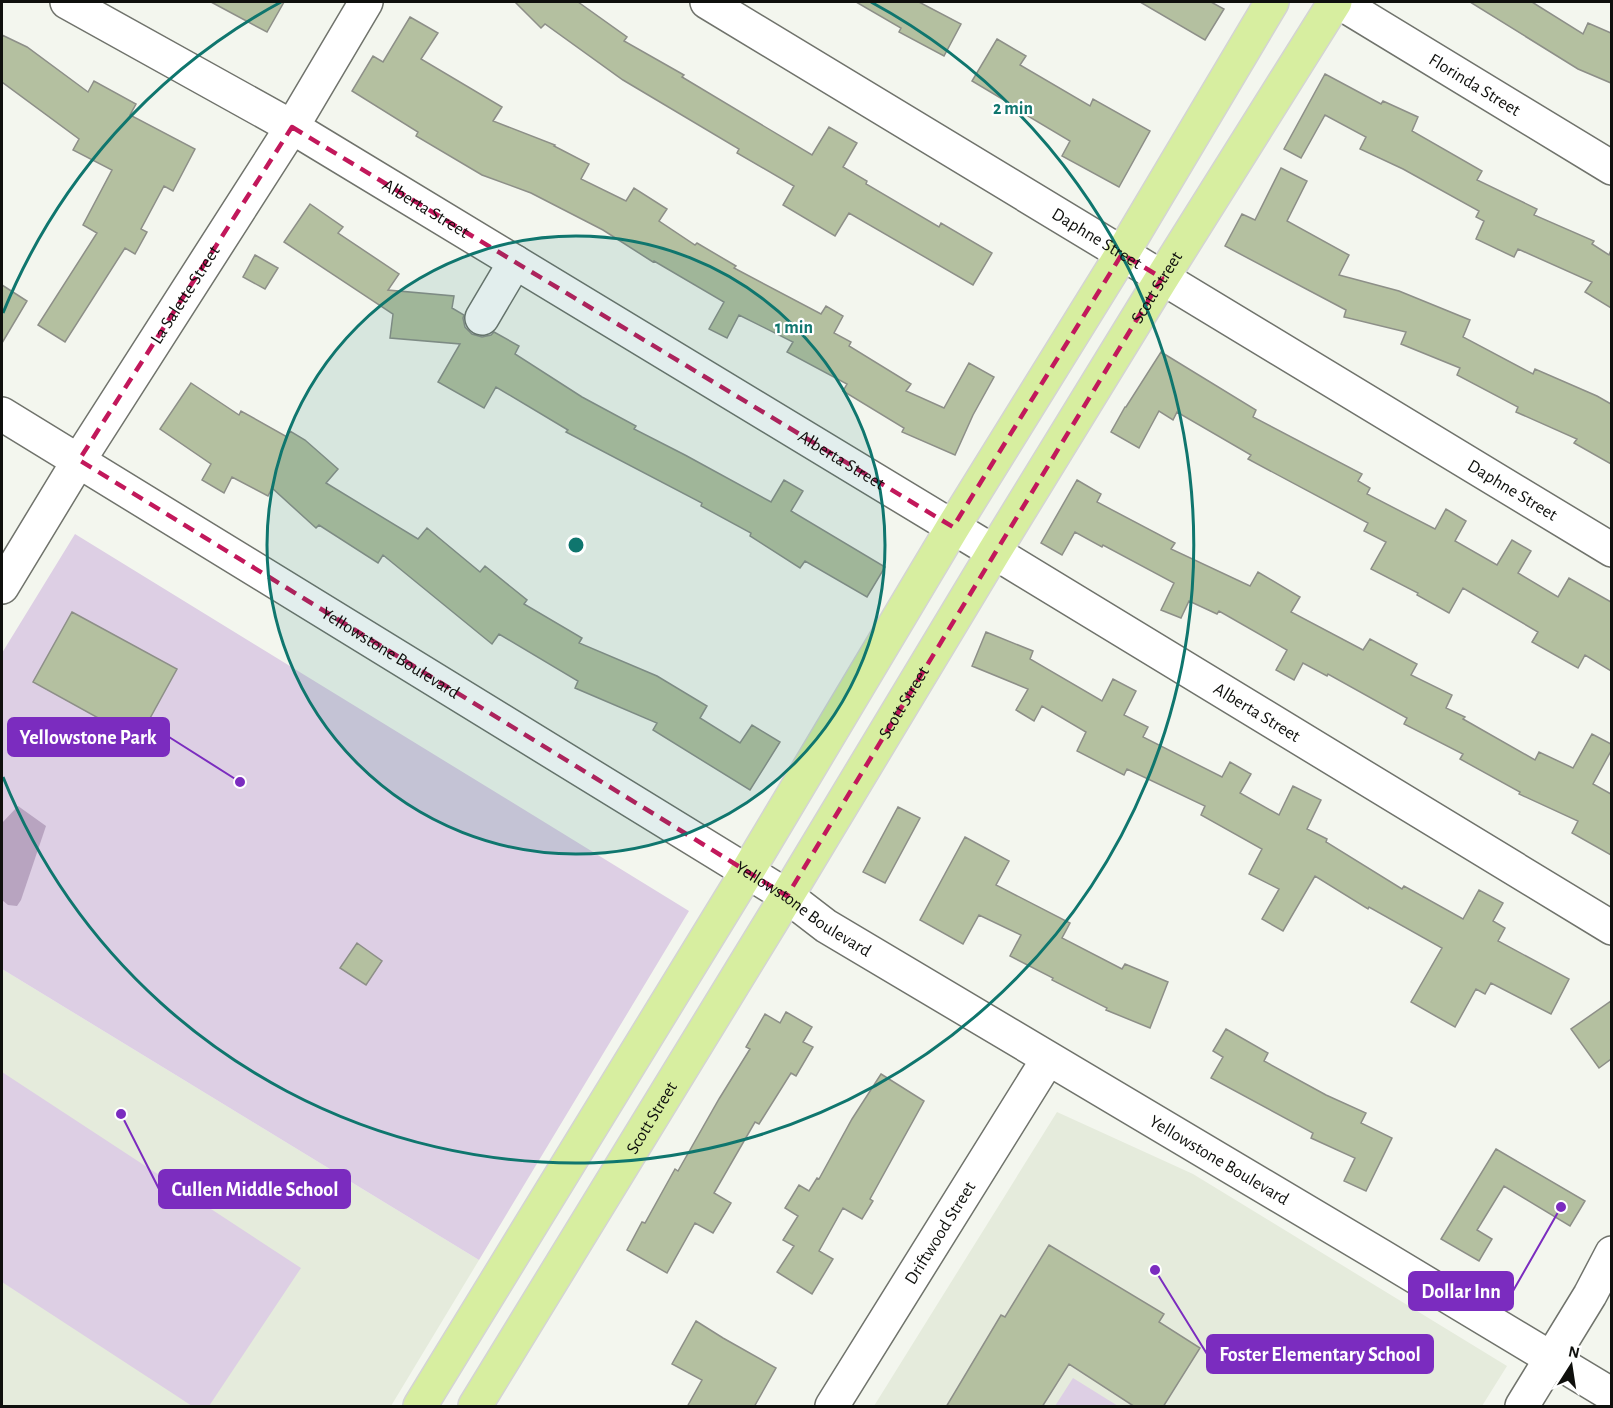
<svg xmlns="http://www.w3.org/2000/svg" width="1613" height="1408" font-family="'Alegreya Sans',sans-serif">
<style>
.built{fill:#e5ebdc}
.green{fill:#ddcfe4}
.water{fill:#b8a4c0}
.building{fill:#b4c0a0;stroke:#8d8f88;stroke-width:1.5}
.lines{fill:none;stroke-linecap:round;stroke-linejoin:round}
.minor-casing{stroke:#70736c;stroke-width:36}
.major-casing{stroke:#d4d4d3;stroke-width:36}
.minor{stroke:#fff;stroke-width:33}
.major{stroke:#d7eea0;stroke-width:33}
.marked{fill:none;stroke:#c2185b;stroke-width:4.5;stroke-dasharray:12 8;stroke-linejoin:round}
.ring{fill:none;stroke:#0f766e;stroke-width:3}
.labels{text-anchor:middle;stroke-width:4.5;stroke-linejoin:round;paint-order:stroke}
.street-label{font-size:18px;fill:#0f100d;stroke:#fff}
.centre{fill:#0f766e;stroke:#fff;stroke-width:3}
.ring-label{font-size:18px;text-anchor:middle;font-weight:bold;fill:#0f766e;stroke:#fff;stroke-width:4.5;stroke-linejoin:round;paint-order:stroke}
.leader{fill:none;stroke:#7b2cbf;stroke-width:2}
.callout-dot{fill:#7b2cbf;stroke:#fff;stroke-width:2}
.callout{fill:#7b2cbf;stroke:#7b2cbf;stroke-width:2}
.callout-label{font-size:20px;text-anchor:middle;font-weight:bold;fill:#fff}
</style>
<rect width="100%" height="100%" fill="#f3f6ee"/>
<path class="built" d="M 2,969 L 479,1260 L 391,1406 L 2,1406 Z
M 1057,1112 L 1193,1174 L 1507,1366 L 1482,1406 L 874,1406 Z"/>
<path class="green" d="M 75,534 L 689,911 L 479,1260 L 2,969 L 2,653 Z
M 2,1072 L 301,1268 L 209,1406 L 192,1406 L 2,1282 Z
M 1073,1378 L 1118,1406 L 1055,1406 Z"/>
<path class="water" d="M 18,806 L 46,826 L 21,900 L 17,906 L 8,905 L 2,900 L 2,823 Z"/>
<path class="building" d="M 211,2 L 284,2 L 267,32 Z
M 515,2 L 578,2 L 627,37 L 624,41 L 684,75 L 682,77 L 812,155 L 829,127 L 857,143 L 843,167 L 867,181 L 866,184 L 939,227 L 941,223 L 992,253 L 973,285 L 849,213 L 835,236 L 783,205 L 794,186 L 737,153 L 739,149 L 623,80 L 545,24 L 541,28 Z
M 856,2 L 919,2 L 961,24 L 944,56 L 899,32 L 901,28 Z
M 1140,2 L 1211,2 L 1224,9 L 1205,40 Z
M 1470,2 L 1532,2 L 1583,34 L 1588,23 L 1611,33 L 1611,83 L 1578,69 Z
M 410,17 L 438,33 L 421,59 L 502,107 L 493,121 L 555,145 L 554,146 L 589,164 L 581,179 L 626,201 L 634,188 L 667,209 L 659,221 L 695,245 L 697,243 L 736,266 L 734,268 L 821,314 L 826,306 L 843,316 L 834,333 L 851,342 L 849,346 L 911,384 L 906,391 L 944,408 L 969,363 L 994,377 L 973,415 L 955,455 L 902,432 L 904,428 L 843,391 L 847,384 L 787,352 L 793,342 L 739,315 L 727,338 L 709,329 L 724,302 L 654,261 L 653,262 L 603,230 L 531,193 L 482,175 L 416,136 L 418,132 L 352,91 L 373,56 L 383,62 Z
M 2,35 L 27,47 L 88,92 L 94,81 L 136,104 L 130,115 L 195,149 L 173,191 L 164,186 L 141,229 L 147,232 L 135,254 L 125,248 L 65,342 L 38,325 L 97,233 L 83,225 L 112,170 L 73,150 L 79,139 L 2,82 Z
M 997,39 L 1026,56 L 1020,65 L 1090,106 L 1093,99 L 1150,131 L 1119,187 L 1062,156 L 1070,141 L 1013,107 L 1014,106 L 972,81 Z
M 1325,74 L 1381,104 L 1383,101 L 1418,117 L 1412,131 L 1482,171 L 1477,180 L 1537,209 L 1534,215 L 1594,241 L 1592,244 L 1609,255 L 1611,250 L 1611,308 L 1585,292 L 1592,282 L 1518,249 L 1514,257 L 1476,239 L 1484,221 L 1476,217 L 1479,211 L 1403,169 L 1360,149 L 1366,137 L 1325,115 L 1301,158 L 1284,149 Z
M 1281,168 L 1307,181 L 1287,221 L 1349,255 L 1339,275 L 1399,291 L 1470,320 L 1463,337 L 1533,374 L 1535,369 L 1597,396 L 1611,404 L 1611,464 L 1574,443 L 1577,439 L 1516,412 L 1518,407 L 1457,375 L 1460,368 L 1401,344 L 1406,332 L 1344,317 L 1346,310 L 1225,246 L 1242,214 L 1255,220 Z
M 310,204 L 343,227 L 338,233 L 399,274 L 388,290 L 454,296 L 452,308 L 464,315 L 463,318 L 465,327 L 472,334 L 482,337 L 491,335 L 494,332 L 519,346 L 515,354 L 582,397 L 636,426 L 634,429 L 685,455 L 771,502 L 784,480 L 803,491 L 791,511 L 885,567 L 867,597 L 805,561 L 800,568 L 750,536 L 751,533 L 701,506 L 702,503 L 566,432 L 568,430 L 496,387 L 484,408 L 438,382 L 460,344 L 390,338 L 393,314 L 284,242 Z
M 255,255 L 278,268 L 265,289 L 243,277 Z
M 2,285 L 27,301 L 2,343 Z
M 1161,352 L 1256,410 L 1253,417 L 1362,474 L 1358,481 L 1370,488 L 1367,494 L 1435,529 L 1446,509 L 1466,521 L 1455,541 L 1497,565 L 1512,540 L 1531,551 L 1518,573 L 1558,597 L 1569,578 L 1611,602 L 1611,671 L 1585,655 L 1578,668 L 1532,642 L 1538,632 L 1463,588 L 1449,613 L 1417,595 L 1418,593 L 1371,569 L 1386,542 L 1364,531 L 1368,523 L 1248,459 L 1251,455 L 1177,412 L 1173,420 L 1159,411 L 1139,448 L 1111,432 L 1125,407 L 1126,407 Z
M 191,383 L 239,415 L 241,411 L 287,437 L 290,431 L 305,440 L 338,469 L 326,483 L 418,539 L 427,528 L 480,572 L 485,566 L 527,600 L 524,604 L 582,638 L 579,643 L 657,676 L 707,706 L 700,718 L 740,743 L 752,725 L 780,742 L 750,790 L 653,730 L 657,723 L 575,688 L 578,681 L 499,634 L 492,644 L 383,555 L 378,563 L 319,525 L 316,528 L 272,488 L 268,496 L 232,477 L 224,493 L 202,480 L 211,464 L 160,429 Z
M 1077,480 L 1101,494 L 1097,502 L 1175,543 L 1171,549 L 1250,586 L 1258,572 L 1300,597 L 1291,612 L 1363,650 L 1370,639 L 1417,664 L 1411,675 L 1452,695 L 1446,708 L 1465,717 L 1463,719 L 1535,760 L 1539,752 L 1573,768 L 1592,734 L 1611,744 L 1611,751 L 1593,784 L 1611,794 L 1611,855 L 1572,833 L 1578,821 L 1519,794 L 1520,792 L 1460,759 L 1463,754 L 1404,724 L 1407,718 L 1328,674 L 1327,676 L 1303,663 L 1294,680 L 1276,670 L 1287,650 L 1219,611 L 1217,614 L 1189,601 L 1181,618 L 1161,610 L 1174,583 L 1103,545 L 1102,547 L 1075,532 L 1062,555 L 1041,543 Z
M 72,612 L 177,669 L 138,740 L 33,682 Z
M 986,632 L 1033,651 L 1030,659 L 1102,701 L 1113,679 L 1136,691 L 1124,715 L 1148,727 L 1143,737 L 1222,777 L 1230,762 L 1251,774 L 1240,793 L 1279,815 L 1293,786 L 1321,800 L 1307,829 L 1327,839 L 1326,842 L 1402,889 L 1404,886 L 1463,919 L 1479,890 L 1503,903 L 1493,921 L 1505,928 L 1498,941 L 1569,979 L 1551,1014 L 1491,983 L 1485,994 L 1476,989 L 1455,1027 L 1411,1002 L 1442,948 L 1369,907 L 1368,909 L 1315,876 L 1283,931 L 1262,919 L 1279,889 L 1249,874 L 1262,849 L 1201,815 L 1205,806 L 1127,769 L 1124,775 L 1077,751 L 1086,732 L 1042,706 L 1034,721 L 1016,710 L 1028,689 L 972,666 Z
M 898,807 L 920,818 L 885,883 L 863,872 Z
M 965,837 L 1009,861 L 996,885 L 1070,923 L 1062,938 L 1122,969 L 1125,964 L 1168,982 L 1150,1028 L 1106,1010 L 1107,1008 L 1052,980 L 1053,978 L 1010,956 L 1021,935 L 979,915 L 963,944 L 920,920 Z
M 357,943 L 382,961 L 366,985 L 340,968 Z
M 1611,1001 L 1611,1059 L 1599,1068 L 1571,1029 Z
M 786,1012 L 812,1027 L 803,1042 L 813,1047 L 796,1076 L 791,1073 L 759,1124 L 755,1122 L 714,1193 L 731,1203 L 713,1233 L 695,1223 L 667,1273 L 627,1250 L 642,1222 L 645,1223 L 675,1169 L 678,1171 L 719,1099 L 750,1049 L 746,1047 L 765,1014 L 780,1023 Z
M 1226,1029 L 1268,1053 L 1264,1061 L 1326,1095 L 1366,1113 L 1361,1123 L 1392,1138 L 1366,1191 L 1344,1181 L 1355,1158 L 1311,1138 L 1313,1133 L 1211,1078 L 1223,1057 L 1213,1051 Z
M 881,1074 L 924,1101 L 870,1199 L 873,1201 L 862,1219 L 843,1208 L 819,1251 L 833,1259 L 812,1294 L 777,1272 L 794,1246 L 783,1240 L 798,1216 L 785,1208 L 799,1185 L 809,1191 L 817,1178 L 819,1179 L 852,1119 Z
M 1496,1149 L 1585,1201 L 1570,1226 L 1504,1186 L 1477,1230 L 1492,1239 L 1479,1261 L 1441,1239 Z
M 1049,1245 L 1164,1314 L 1159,1322 L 1200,1348 L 1163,1407 L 1135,1407 L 1069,1364 L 1042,1407 L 946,1407 L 1001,1315 L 1005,1317 Z
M 696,1321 L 723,1338 L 776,1368 L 754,1407 L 687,1407 L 702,1380 L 672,1364 Z"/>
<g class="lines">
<defs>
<g id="minor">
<path id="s1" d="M 67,2 L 292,127 L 994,552 L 1612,928"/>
<path id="s2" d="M 707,2 L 1612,550"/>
<path id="s3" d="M 1339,2 L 1612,168"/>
<path d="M 482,318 L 515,262"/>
<path id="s4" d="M 2,414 L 787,896 L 826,926 L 1381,1256 L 1612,1395"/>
<path id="s5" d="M 2,587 L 79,460 L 292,127 L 366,2"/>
<path id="s6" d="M 832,1406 L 1048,1059"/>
<path d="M 1522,1406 L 1590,1295 L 1612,1253"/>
</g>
<g id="major">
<path d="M 420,1406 L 747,872 L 953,527 L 1122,254 L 1272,2"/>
<path id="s7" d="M 475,1406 L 787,896 L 994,552 L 1162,278 L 1335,2"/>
</g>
</defs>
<use href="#minor" class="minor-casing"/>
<use href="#major" class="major-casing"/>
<use href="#minor" class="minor"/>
<use href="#major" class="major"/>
</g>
<path class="marked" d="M 292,127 L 953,527 L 1122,254 L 1162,278 L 787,896 L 79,460 Z"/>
<circle cx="576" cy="545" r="309" fill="#0f766e" fill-opacity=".12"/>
<g class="ring">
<circle cx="576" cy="545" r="309"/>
<path d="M3 313A618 618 0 0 1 281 2M871 2A618 618 0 1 1 3 777"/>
</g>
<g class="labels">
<g class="street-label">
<text dy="6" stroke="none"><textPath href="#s3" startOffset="159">Florinda Street</textPath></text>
<text dy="6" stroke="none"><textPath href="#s1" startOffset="414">Alberta Street</textPath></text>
<text dy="6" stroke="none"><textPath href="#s2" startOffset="456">Daphne Street</textPath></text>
<text dy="6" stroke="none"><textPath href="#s7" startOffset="1310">Scott Street</textPath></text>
<text dy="6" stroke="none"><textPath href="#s5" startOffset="345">La Salette Street</textPath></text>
<text dy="6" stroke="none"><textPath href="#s1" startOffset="900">Alberta Street</textPath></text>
<text dy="6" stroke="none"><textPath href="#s2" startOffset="942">Daphne Street</textPath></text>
<text dy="6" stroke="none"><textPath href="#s4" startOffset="456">Yellowstone Boulevard</textPath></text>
<text dy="6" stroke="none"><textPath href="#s7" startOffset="824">Scott Street</textPath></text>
<text dy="6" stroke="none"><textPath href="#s1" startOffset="1386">Alberta Street</textPath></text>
<text dy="6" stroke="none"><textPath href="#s4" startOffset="942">Yellowstone Boulevard</textPath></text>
<text dy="6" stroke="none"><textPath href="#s7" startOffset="338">Scott Street</textPath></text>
<text dy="6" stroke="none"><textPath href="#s4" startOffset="1428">Yellowstone Boulevard</textPath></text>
<text dy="6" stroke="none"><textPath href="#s6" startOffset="204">Driftwood Street</textPath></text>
</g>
</g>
<circle cx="576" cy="545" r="9" class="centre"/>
<g class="ring-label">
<text x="1013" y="114">2 min</text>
<text x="794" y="333">1 min</text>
</g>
<path class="leader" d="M240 782L169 737M121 1114L159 1189M1561 1207L1513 1291M1155 1270L1207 1354"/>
<g class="callout-dot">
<circle cx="240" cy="782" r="6"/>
<circle cx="121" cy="1114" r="6"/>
<circle cx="1561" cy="1207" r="6"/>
<circle cx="1155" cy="1270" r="6"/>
</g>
<g class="callout">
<rect x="8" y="718" width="161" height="38" rx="6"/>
<rect x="159" y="1170" width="191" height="38" rx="6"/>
<rect x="1409" y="1272" width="104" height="38" rx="6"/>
<rect x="1207" y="1335" width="226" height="38" rx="6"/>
</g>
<g class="callout-label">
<text x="88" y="744">Yellowstone Park</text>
<text x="255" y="1196">Cullen Middle School</text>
<text x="1461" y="1298">Dollar Inn</text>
<text x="1320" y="1361">Foster Elementary School</text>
</g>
<rect width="1613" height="1408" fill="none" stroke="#0f100d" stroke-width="6"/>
<g transform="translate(1571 1366) rotate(12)" stroke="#ffffff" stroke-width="4.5" paint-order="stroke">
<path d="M0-4.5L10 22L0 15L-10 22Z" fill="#0f100d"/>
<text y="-9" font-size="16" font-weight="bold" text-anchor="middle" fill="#0f100d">N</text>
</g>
</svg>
